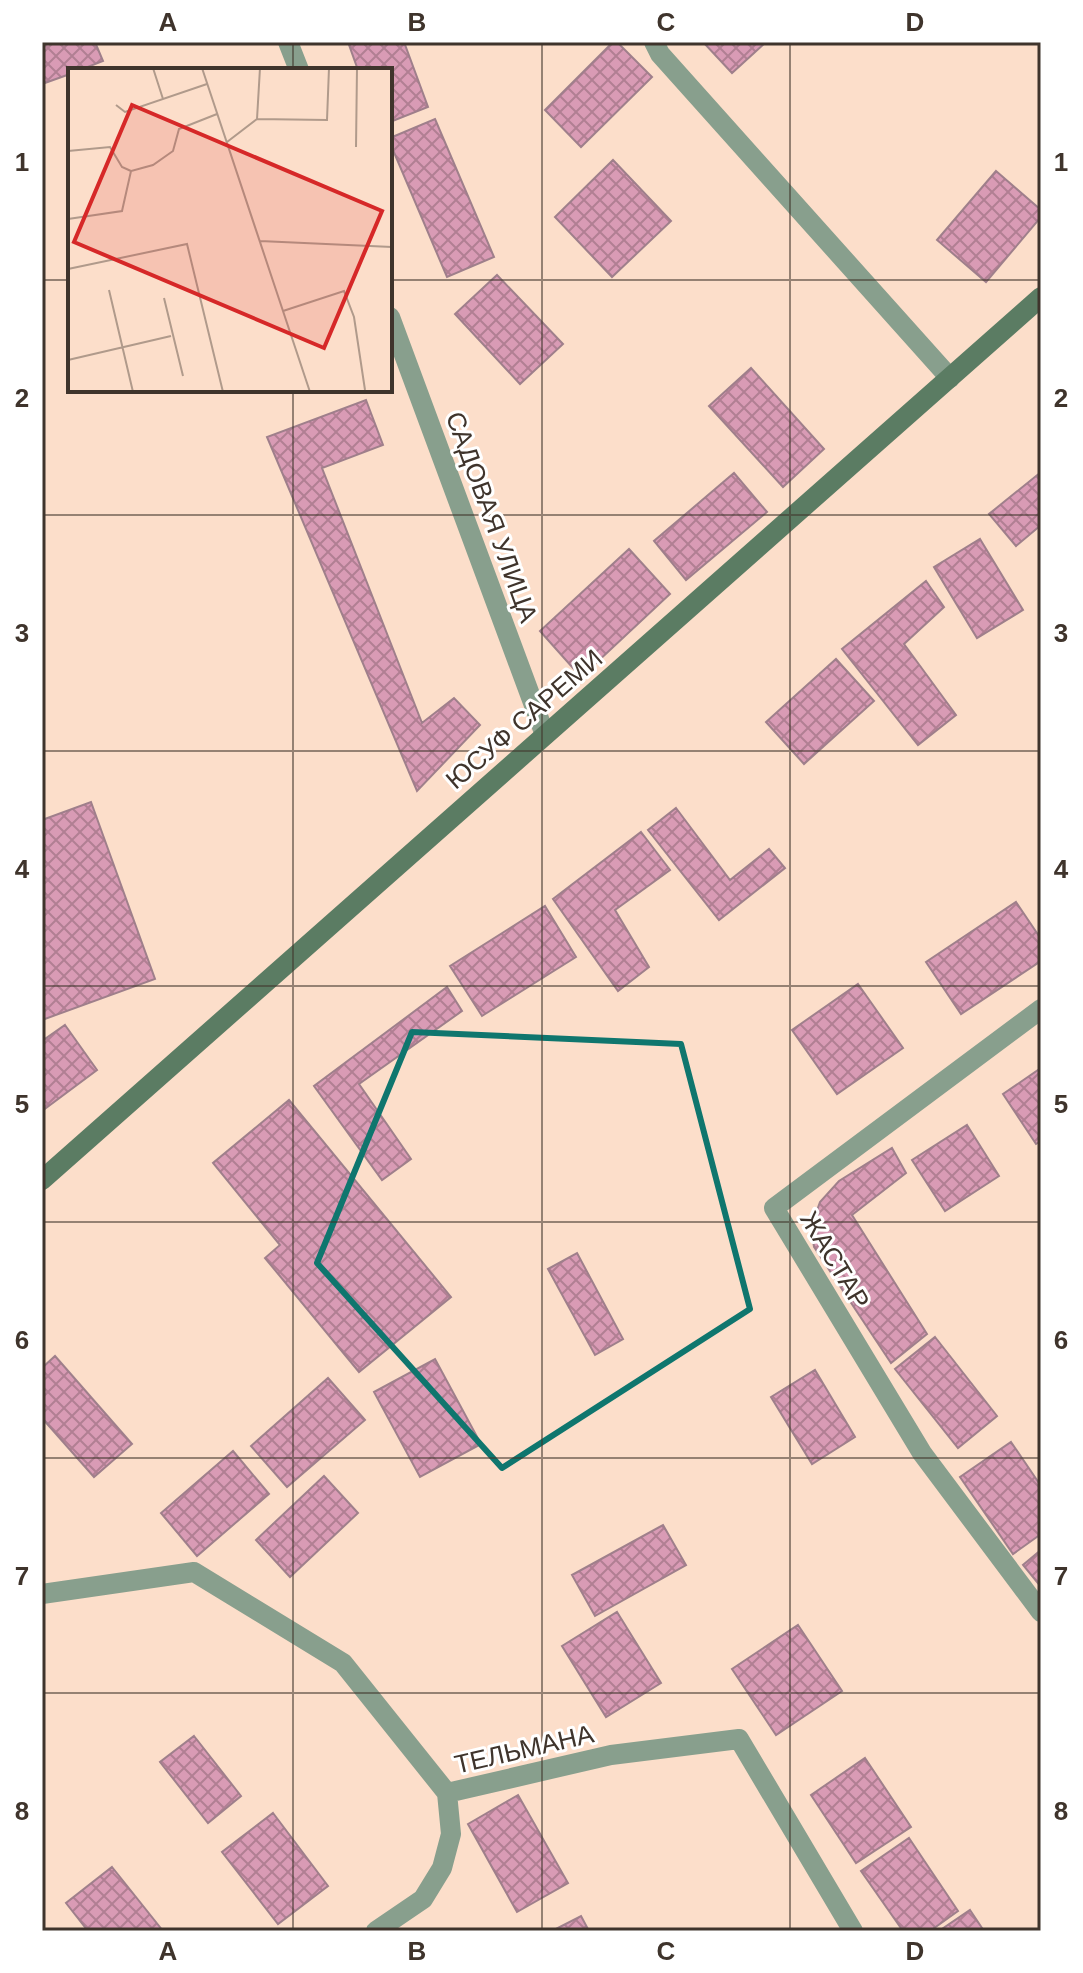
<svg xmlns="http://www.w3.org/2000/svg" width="1083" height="1973" font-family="Arial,sans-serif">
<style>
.building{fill:url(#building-cross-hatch);stroke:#9f7f8b;stroke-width:2}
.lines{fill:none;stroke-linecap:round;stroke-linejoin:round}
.minor{stroke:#889f8d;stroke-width:20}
.secondary{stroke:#5b7c63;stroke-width:20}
.marked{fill:none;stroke:#0f766e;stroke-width:6;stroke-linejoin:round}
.grid{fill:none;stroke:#3f342c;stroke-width:2;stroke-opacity:0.55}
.labels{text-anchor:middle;stroke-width:6;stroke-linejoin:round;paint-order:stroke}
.street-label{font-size:26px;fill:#3f342c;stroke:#fff}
.inset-road{fill:none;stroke:#b09a8b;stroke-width:2}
.view{fill:#d62828;fill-opacity:0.15;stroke:#d62828;stroke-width:4}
.inset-edge{fill:none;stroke:#3f342c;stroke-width:4}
.neatline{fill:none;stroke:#3f342c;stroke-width:3}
.grid-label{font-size:26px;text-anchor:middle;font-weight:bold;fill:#3f342c}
</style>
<defs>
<pattern id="building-cross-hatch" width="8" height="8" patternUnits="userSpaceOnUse" patternTransform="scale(2)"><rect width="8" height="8" fill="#d99bb5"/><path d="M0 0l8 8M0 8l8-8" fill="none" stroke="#b17f93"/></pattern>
</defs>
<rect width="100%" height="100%" fill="#fcdeca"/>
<path class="building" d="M 42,42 L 95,42 L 103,61 L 80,70 L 70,70 L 70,74 L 42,84 Z
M 348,42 L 404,42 L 428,107 L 390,122 L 390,70 L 358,70 Z
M 613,42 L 617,42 L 652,77 L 581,147 L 545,110 Z
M 703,42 L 766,42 L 732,73 Z
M 435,119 L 494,257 L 447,277 L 390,143 L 390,138 Z
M 613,160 L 671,221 L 612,277 L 555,217 Z
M 996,171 L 1041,210 L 1041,217 L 986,282 L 937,240 Z
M 497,275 L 563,344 L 520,384 L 455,314 Z
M 751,368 L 824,449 L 783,487 L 709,406 Z
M 366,400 L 383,445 L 322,468 L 422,723 L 454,698 L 480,725 L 417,791 L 267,437 Z
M 1041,472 L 1041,525 L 1016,546 L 989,514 Z
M 734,473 L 767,512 L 686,580 L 654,541 Z
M 980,539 L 1023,610 L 977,638 L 934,567 Z
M 629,549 L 670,594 L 581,677 L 540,631 Z
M 926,581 L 944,607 L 904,644 L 956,715 L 918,745 L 842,649 Z
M 836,659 L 874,701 L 804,764 L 766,722 Z
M 91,802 L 155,979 L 42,1020 L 42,820 Z
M 676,808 L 730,880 L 769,849 L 785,868 L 719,920 L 648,830 Z
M 641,832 L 670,870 L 615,910 L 649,967 L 618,991 L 553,899 Z
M 1016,902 L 1041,939 L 1041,961 L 961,1014 L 926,962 Z
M 545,906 L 576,957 L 482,1016 L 450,966 Z
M 858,984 L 903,1048 L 837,1094 L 792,1030 Z
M 447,987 L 462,1011 L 359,1084 L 411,1159 L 382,1180 L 314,1086 Z
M 65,1025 L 97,1070 L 42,1111 L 42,1041 Z
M 1041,1068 L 1041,1141 L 1036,1144 L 1003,1094 Z
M 289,1100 L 451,1297 L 359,1372 L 265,1258 L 280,1245 L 213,1163 Z
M 967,1125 L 999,1176 L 945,1211 L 912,1160 Z
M 892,1148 L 906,1173 L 852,1215 L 927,1334 L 891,1363 L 814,1247 L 811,1227 L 820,1202 L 839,1181 Z
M 577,1253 L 623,1339 L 595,1355 L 548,1269 Z
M 935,1337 L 997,1416 L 958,1448 L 895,1369 Z
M 55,1356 L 132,1444 L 94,1477 L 42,1418 L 42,1368 Z
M 435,1359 L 481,1444 L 420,1477 L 374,1392 Z
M 815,1370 L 855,1437 L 812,1464 L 771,1397 Z
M 328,1378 L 365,1420 L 287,1487 L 251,1446 Z
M 1011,1442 L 1041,1486 L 1041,1534 L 1013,1554 L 960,1477 Z
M 233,1451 L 269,1494 L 197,1556 L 161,1513 Z
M 324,1476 L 358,1513 L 290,1577 L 256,1540 Z
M 663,1525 L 686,1565 L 595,1616 L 572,1575 Z
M 1041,1550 L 1041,1587 L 1023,1565 Z
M 617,1612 L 661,1683 L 606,1717 L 562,1646 Z
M 798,1625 L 842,1691 L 776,1735 L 732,1669 Z
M 194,1736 L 241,1796 L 208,1823 L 160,1762 Z
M 865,1758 L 911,1827 L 856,1863 L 811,1795 Z
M 518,1795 L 568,1883 L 517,1912 L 468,1824 Z
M 273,1813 L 328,1886 L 278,1924 L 222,1852 Z
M 909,1838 L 958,1911 L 930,1931 L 903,1931 L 861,1871 Z
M 112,1867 L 163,1931 L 88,1931 L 66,1903 Z
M 970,1910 L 984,1931 L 939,1931 Z
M 581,1916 L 589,1931 L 552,1931 Z"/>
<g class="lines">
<path class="minor" d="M 288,42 L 299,70
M 654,42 L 660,54 L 950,378
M 390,317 L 545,735
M 1041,1009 L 774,1208 L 922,1453 L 1041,1612
M 42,1594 L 194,1572 L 343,1663 L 447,1793 L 611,1755 L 739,1739 L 853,1931
M 376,1931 L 423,1899 L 442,1868 L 451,1834 L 447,1793"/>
<path class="secondary" d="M 42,1180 L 1041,297"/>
</g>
<path class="marked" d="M 412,1032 L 681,1044 L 750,1309 L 502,1468 L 317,1263 Z"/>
<path class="grid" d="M 293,42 L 293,70M 542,42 L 542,1931M 790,42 L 790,1931M 42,280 L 70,280M 390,280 L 1041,280M 293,390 L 293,1931M 42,515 L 1041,515M 42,751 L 1041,751M 42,986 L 1041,986M 42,1222 L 1041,1222M 42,1458 L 1041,1458M 42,1693 L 1041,1693"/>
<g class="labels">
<g class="street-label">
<text transform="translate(492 517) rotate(70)" y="9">САДОВАЯ УЛИЦА</text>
<text transform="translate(524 719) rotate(-41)" y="9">ЮСУФ САРЕМИ</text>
<text transform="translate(835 1260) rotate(59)" y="9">ЖАСТАР</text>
<text transform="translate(524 1749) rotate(-13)" y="9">ТЕЛЬМАНА</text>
</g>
</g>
<g transform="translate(68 68)">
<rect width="324" height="324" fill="#fcdeca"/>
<path class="inset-road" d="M 85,0 L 95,31M 134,0 L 242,324M 192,0 L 189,51 L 259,52 L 261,0M 48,37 L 57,44 L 139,16M 159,74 L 189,51M 288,79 L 289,0M 0,83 L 42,79 L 54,99 L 63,103M 0,151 L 54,143 L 63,103 L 85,97 L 105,83 L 111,61 L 149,46M 192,173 L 324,179M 0,201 L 119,176 L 155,324M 41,222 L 65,324M 96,230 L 115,308M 215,243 L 276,223 L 286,249 L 297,322M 0,292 L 103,268"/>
<path class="view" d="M 64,37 L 314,143 L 256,280 L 6,174 Z"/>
<rect width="324" height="324" class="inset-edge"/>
</g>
<rect width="1083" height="1973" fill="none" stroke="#ffffff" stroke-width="88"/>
<rect x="44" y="44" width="995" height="1885" class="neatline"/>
<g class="grid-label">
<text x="168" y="31">A</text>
<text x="417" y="31">B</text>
<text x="666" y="31">C</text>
<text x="915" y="31">D</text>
<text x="22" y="171">1</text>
<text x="1061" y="171">1</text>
<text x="22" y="407">2</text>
<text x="1061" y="407">2</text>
<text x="22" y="642">3</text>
<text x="1061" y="642">3</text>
<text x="22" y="878">4</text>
<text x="1061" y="878">4</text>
<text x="22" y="1113">5</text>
<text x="1061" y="1113">5</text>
<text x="22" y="1349">6</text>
<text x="1061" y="1349">6</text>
<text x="22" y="1585">7</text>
<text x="1061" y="1585">7</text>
<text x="22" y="1820">8</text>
<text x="1061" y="1820">8</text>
<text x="168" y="1960">A</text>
<text x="417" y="1960">B</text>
<text x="666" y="1960">C</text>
<text x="915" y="1960">D</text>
</g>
</svg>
